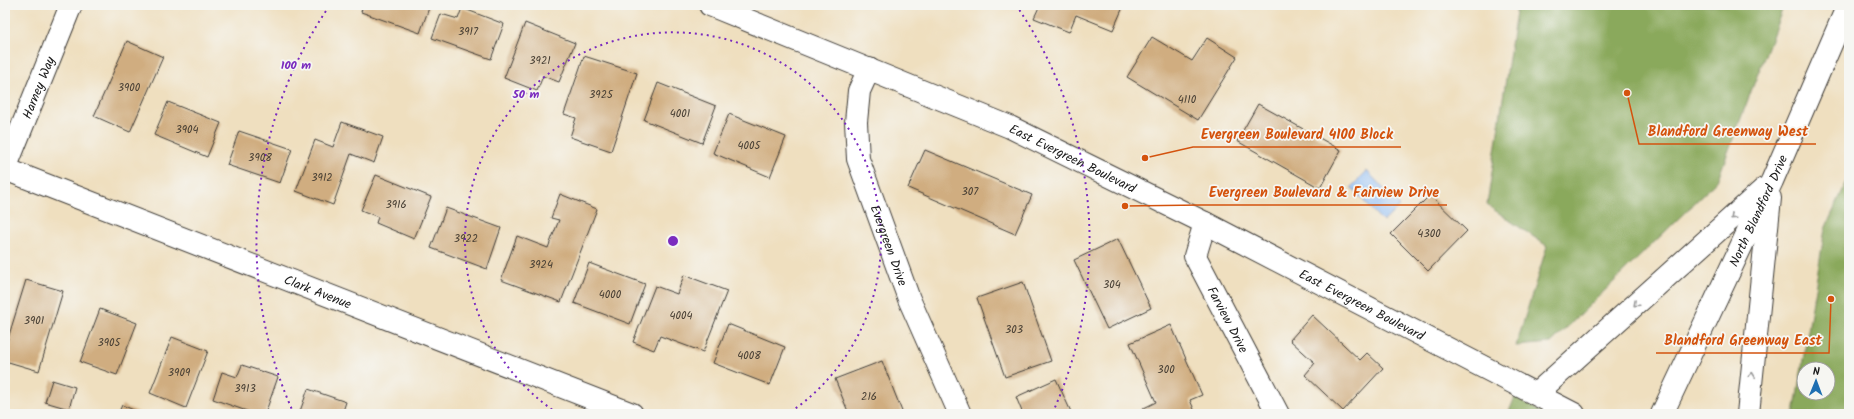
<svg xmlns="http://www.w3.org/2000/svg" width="1854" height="419" font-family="Kalam,sans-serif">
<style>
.forest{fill:#8aa95c;stroke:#53623c;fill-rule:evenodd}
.water{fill:#89b9f5;stroke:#526a88}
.building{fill:#d0ad80}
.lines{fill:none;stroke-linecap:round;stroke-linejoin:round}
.street-casing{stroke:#3c3934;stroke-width:24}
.secondary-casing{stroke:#3c3934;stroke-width:24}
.street{stroke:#fff;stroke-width:22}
.secondary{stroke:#fff;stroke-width:22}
.oneway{stroke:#999}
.ring{fill:none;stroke:#7b2cbf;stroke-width:2;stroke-dasharray:2 4}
.labels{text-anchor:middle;stroke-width:3.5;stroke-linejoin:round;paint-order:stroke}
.number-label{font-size:11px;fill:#494035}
.street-label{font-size:13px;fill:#1c1c1c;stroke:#f6f6f2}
.centre{fill:#7b2cbf;stroke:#f6f6f2;stroke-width:2}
.ring-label{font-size:12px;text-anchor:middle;font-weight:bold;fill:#7b2cbf;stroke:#f6f6f2;stroke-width:3.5;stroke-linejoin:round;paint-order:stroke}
.leader{fill:none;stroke:#d4530e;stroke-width:1.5}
.callout-dot{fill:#d4530e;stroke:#f6f6f2;stroke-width:1.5}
.callout-label{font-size:14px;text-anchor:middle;font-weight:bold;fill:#d4530e;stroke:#f6f6f2;stroke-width:3.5;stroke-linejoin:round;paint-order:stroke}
</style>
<rect width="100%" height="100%" fill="#f6f6f2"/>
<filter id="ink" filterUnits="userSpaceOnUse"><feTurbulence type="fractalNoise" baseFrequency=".025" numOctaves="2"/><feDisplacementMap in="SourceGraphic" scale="8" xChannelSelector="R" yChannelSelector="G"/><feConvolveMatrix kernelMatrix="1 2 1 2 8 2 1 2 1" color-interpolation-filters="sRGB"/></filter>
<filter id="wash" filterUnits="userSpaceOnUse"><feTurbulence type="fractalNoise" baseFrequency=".012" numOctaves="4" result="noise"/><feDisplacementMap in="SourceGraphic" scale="16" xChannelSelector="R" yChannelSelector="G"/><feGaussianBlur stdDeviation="0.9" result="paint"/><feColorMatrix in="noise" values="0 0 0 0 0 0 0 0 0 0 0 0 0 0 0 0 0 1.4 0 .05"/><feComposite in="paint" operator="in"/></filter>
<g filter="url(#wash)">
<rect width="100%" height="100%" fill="#efdfbf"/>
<path class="forest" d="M 1517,5 L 1784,5 L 1717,181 L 1551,343 L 1516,346 L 1547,246 L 1487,205 Z
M 1849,177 L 1849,414 L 1794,414 L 1825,229 ZM 1804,369 L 1828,369 L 1828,393 L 1804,393 Z
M 1515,397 L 1544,414 L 1508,414 Z"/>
<path class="water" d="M 1367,171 L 1400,206 L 1383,222 L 1351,187 Z"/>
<g id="blocks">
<path class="building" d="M 284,5 L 302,5 L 300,11 Z
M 363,5 L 430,5 L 420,33 L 361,12 Z
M 1040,5 L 1124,5 L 1113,30 L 1076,15 L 1069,32 L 1034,18 Z
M 462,8 L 504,24 L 491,59 L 432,38 L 441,14 L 458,19 Z
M 525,23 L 575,43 L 559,82 L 543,76 L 537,91 L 504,78 Z
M 1152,37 L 1192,61 L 1207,38 L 1237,57 L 1198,120 L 1127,77 Z
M 127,41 L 163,57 L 130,132 L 94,116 Z
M 584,56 L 637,73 L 611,151 L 570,137 L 576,118 L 564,114 Z
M 658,83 L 716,106 L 702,143 L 644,120 Z
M 168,102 L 221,123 L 207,157 L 154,135 Z
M 1258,104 L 1341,150 L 1320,188 L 1237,141 Z
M 729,114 L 786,137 L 770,177 L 713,153 Z
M 342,122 L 383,137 L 374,163 L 351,154 L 333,205 L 296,191 L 315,140 L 333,147 Z
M 239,131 L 292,149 L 280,183 L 227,165 Z
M 925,150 L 1032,195 L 1015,234 L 908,188 Z
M 376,175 L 431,197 L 414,239 L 376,223 L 378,217 L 361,210 Z
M 560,194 L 597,209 L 561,302 L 501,280 L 517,236 L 548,248 L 559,220 L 551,218 Z
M 1430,195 L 1467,231 L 1428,271 L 1391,234 Z
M 446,208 L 501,228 L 487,269 L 431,248 Z
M 1118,239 L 1151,308 L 1107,329 L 1074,260 Z
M 589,263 L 645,284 L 630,324 L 574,303 Z
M 684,275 L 727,291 L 703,352 L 660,336 L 654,350 L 633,342 L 655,286 L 677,294 Z
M 26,280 L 63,291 L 39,371 L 5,361 L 5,348 Z
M 1023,282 L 1051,361 L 1005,377 L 977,298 Z
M 100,309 L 137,323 L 117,375 L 80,362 Z
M 1312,315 L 1360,360 L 1367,353 L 1383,368 L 1343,411 L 1305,375 L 1315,363 L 1290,340 Z
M 728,324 L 785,347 L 770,385 L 713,363 Z
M 1171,325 L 1202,395 L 1190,400 L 1196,414 L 1144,414 L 1142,409 L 1156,402 L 1130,343 Z
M 172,337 L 208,351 L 186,408 L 150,393 Z
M 882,361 L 903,414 L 849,414 L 835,379 Z
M 242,365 L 278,377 L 265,414 L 255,414 L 213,399 L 222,372 L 237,377 Z
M 1056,379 L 1072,414 L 1023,414 L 1016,397 Z
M 52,380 L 75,387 L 69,409 L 45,402 Z
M 308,389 L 346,402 L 342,414 L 299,414 Z
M 122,405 L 143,414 L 118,414 Z"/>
</g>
</g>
<g filter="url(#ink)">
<use href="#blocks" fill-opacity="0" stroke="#3c3934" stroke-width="1"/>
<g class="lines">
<defs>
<g id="street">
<path id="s1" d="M 869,69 L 859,91 L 856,122 L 858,159 L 909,299 L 960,414"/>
<path id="s2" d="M 5,169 L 632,414"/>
<path id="s3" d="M 5,169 L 71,5"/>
<path id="s4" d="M 1205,223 L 1195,256 L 1278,414"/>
</g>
<g id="secondary">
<path id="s5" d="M 710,5 L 1010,127 L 1205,223 L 1574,414"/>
<path d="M 1536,394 L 1764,189"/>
<path id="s6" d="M 1662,414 L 1772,181 L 1848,5"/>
<path d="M 1748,414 L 1770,198"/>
</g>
</defs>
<use href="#street" class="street-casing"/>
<use href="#secondary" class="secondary-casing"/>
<use href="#street" class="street"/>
<use href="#secondary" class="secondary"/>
</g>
<defs><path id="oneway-chevron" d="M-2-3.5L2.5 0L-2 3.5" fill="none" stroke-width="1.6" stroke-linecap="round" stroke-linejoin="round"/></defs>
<g class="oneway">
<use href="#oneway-chevron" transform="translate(1733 217) rotate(138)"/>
<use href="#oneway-chevron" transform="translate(1636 304) rotate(138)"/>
<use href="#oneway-chevron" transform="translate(1752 375) rotate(-84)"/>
</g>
</g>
<g class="ring">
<path d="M557 413A208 208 0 1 1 789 413"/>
<path d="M294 414A416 416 0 0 1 330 5M1016 5A416 416 0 0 1 1052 414"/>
</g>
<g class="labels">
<g class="number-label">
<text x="468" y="35">3917</text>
<text x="540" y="64">3921</text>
<text x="129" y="91">3900</text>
<text x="601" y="98">3925</text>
<text x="1187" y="103">4110</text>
<text x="680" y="117">4001</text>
<text x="187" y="133">3904</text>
<text x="749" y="149">4005</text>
<text x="260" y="161">3908</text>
<text x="322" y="181">3912</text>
<text x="970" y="195">307</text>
<text x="396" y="208">3916</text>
<text x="1429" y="237">4300</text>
<text x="466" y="242">3922</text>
<text x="541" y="268">3924</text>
<text x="1112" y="288">304</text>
<text x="610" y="298">4000</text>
<text x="681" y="319">4004</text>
<text x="34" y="324">3901</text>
<text x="1014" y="333">303</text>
<text x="109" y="346">3905</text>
<text x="749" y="359">4008</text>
<text x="1166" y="373">300</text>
<text x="179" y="376">3909</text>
<text x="245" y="392">3913</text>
<text x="869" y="400">216</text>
</g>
<g class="street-label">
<text dy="5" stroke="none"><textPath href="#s3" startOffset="88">Harney Way</textPath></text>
<text dy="5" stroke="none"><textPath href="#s5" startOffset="394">East Evergreen Boulevard</textPath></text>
<text dy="5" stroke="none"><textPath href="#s6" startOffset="225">North Blandford Drive</textPath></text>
<text dy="5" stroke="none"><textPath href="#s1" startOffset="184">Evergreen Drive</textPath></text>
<text dy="5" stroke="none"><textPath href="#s2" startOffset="336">Clark Avenue</textPath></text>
<text dy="5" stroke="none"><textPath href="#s5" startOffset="718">East Evergreen Boulevard</textPath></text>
<text dy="5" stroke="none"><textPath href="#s4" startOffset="106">Farview Drive</textPath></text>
</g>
</g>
<circle cx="673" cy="241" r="6" class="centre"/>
<g class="ring-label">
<text x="296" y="69">100 m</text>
<text x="526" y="98">50 m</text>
</g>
<path class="leader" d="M1627 93L1639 144H1816M1145 158L1193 147H1401M1125 206L1201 205H1447M1831 299L1829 353H1656"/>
<g class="callout-dot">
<circle cx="1627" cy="93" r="4"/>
<circle cx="1145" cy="158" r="4"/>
<circle cx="1125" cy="206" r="4"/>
<circle cx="1831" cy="299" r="4"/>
</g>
<g class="callout-label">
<text x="1728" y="136">Blandford Greenway West</text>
<text x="1297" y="139">Evergreen Boulevard 4100 Block</text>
<text x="1324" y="197">Evergreen Boulevard &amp; Fairview Drive</text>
<text x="1743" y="345">Blandford Greenway East</text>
</g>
<rect width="1854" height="419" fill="none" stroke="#f6f6f2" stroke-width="20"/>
<g transform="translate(1816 381) rotate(1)"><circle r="19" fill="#f6f6f2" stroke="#9f9f9c"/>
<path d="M0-3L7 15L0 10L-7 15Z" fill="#1f6fb2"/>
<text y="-6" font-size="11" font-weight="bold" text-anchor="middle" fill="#1c1c1c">N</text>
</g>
</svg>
